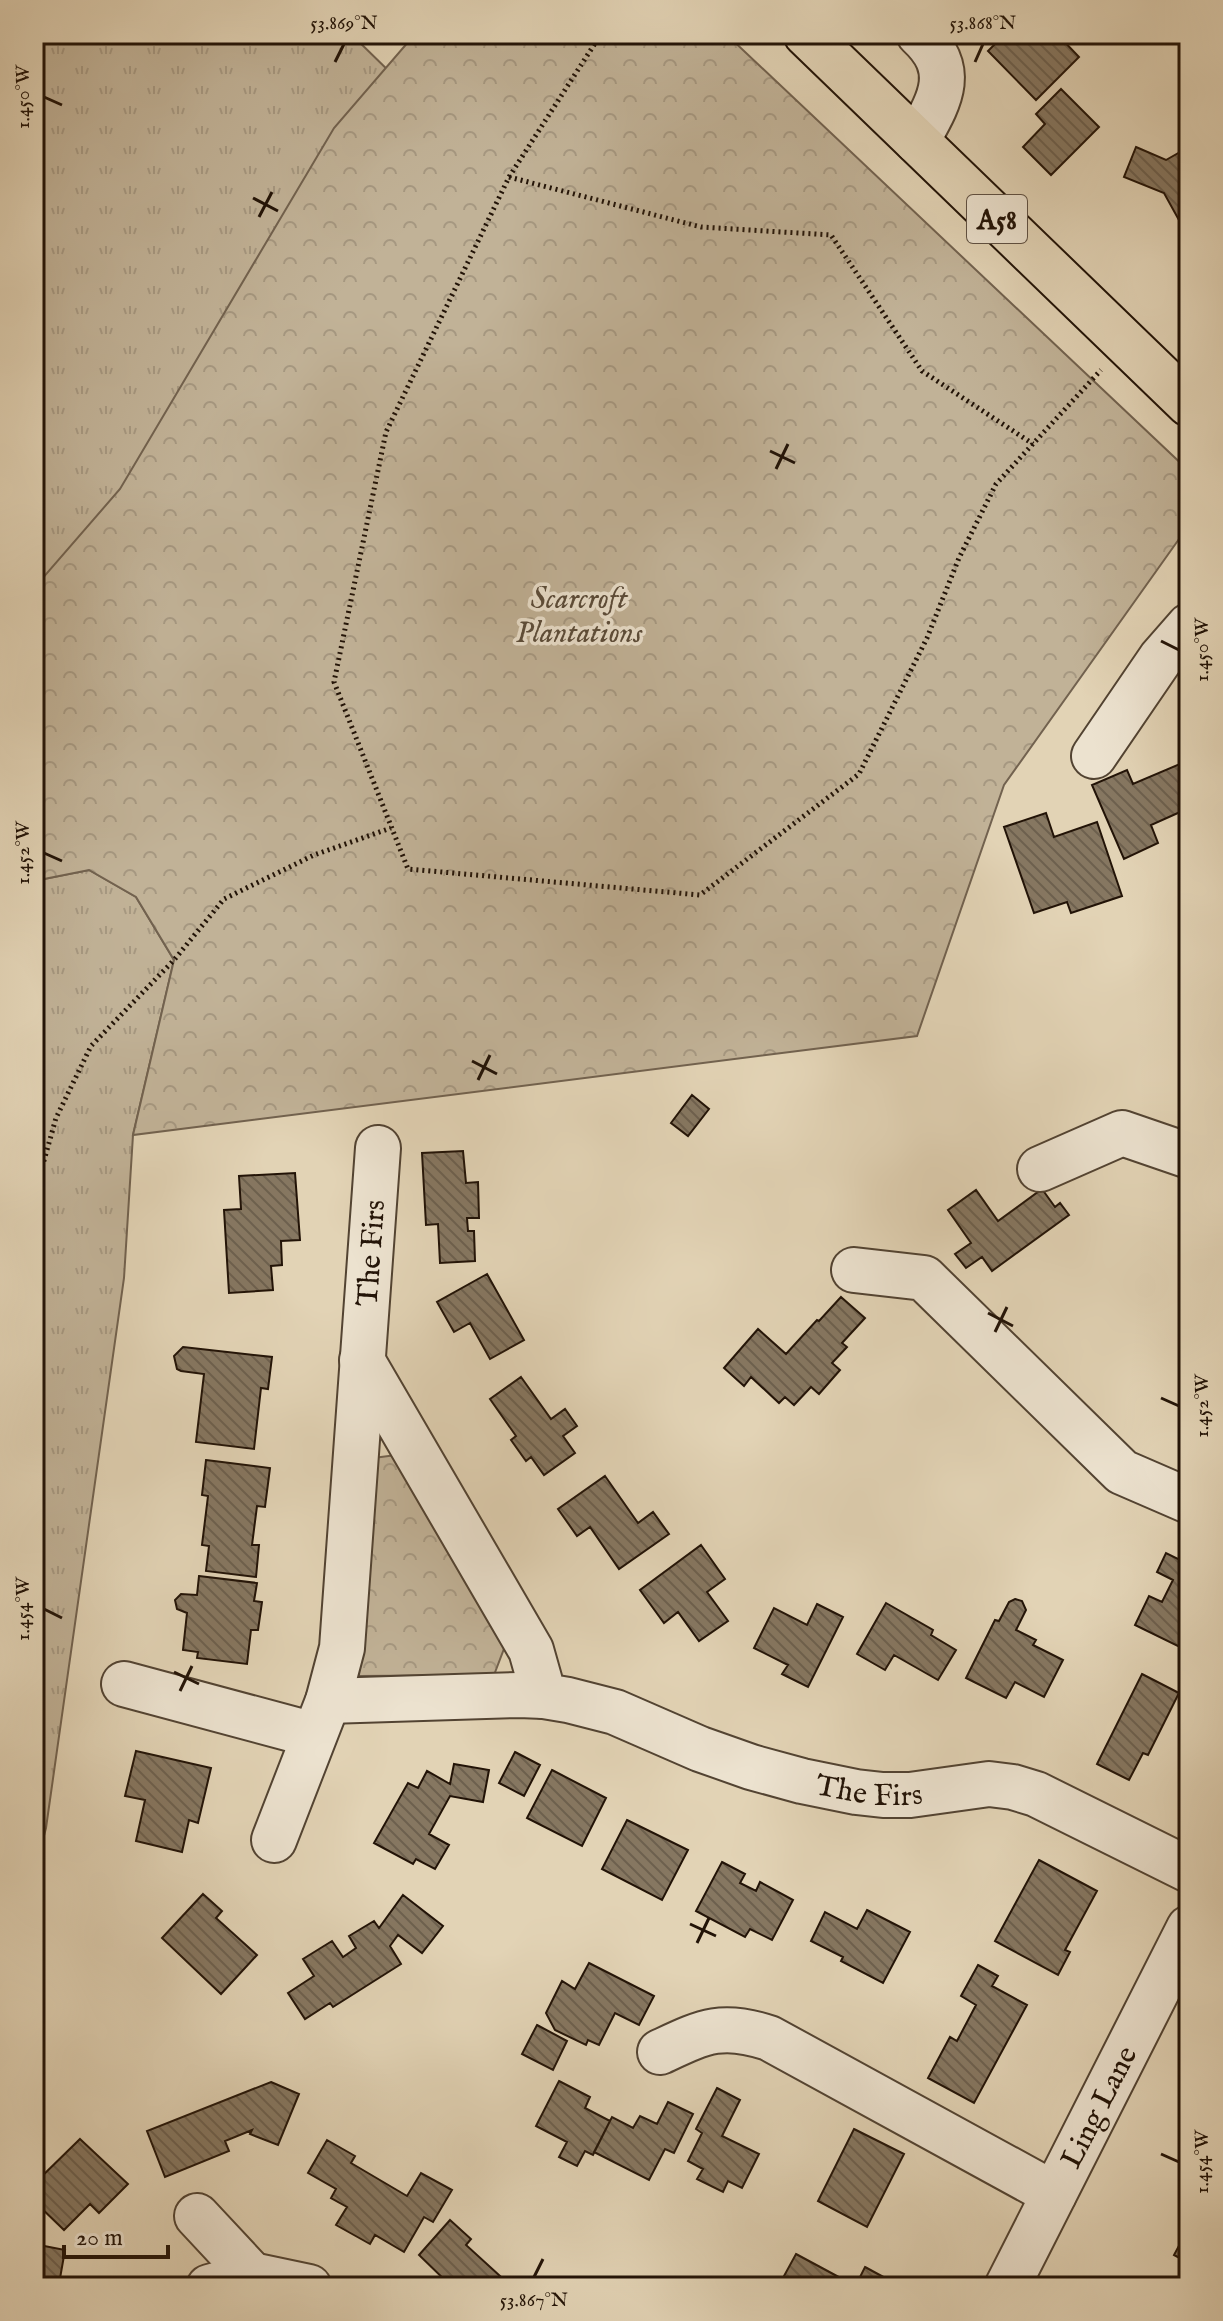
<svg xmlns="http://www.w3.org/2000/svg" width="1223" height="2321" font-family="'IM FELL English',serif">
<style>
.grass{fill:url(#grass-tufts);stroke:#72624f;stroke-width:2}
.forest{fill:url(#forest-crowns);stroke:#72624f;stroke-width:2}
.building{fill:url(#building-back-hatch);stroke:#221307;stroke-width:2}
.lines{fill:none;stroke-linecap:round;stroke-linejoin:round}
.minor-casing{stroke:#524332;stroke-width:48}
.major-casing{stroke:#221307;stroke-width:48}
.path{stroke:#221307;stroke-width:5;stroke-dasharray:2 4;stroke-linecap:butt}
.minor{stroke:#ece2cf;stroke-width:44}
.major{stroke:#e2d3b5;stroke-width:44}
.ticks{fill:none;stroke:#221307;stroke-width:3}
.labels{text-anchor:middle;stroke-width:7;stroke-linejoin:round;paint-order:stroke}
.shield{fill:#ece2cf;stroke:#5f5143;stroke-width:2}
.shield-label{font-size:28px;font-weight:bold;fill:#221307}
.park-label{font-size:30px;font-style:italic;fill:#5a4b39;stroke:#ece2cf}
.street-label{font-size:30px;fill:#221307;stroke:#ece2cf}
.neatline{fill:none;stroke:#221307;stroke-width:3}
.ticks-label{font-size:20px;text-anchor:middle;fill:#221307}
</style>
<defs>
<pattern id="grass-tufts" width="24" height="20" patternUnits="userSpaceOnUse" patternTransform="scale(2)"><rect width="24" height="20" fill="#c1b297"/><path d="M3 7l-1-3M5 7V3M7 7l1-3M15 17l-1-3M17 17v-4M19 17l1-3" fill="none" stroke="#a69881"/></pattern>
<pattern id="forest-crowns" width="20" height="18" patternUnits="userSpaceOnUse" patternTransform="scale(2)"><rect width="20" height="18" fill="#c1b297"/><path d="M2 6a3 3 0 1 1 6 0M12 15a3 3 0 1 1 6 0" fill="none" stroke="#a69881"/></pattern>
<pattern id="building-back-hatch" width="6" height="6" patternUnits="userSpaceOnUse" patternTransform="scale(2)"><rect width="6" height="6" fill="#867761"/><path d="M-1 5l2 2M0 0l6 6M5-1l2 2" fill="none" stroke="#6d604e"/></pattern>
</defs>
<rect width="100%" height="100%" fill="#e2d3b5"/>
<filter id="stains"><feTurbulence type="fractalNoise" baseFrequency=".0025" numOctaves="4"/><feColorMatrix values="0 0 0 0 .2 0 0 0 0 .09 0 0 0 0 .02 0 0 0 .5 -.17"/></filter>
<radialGradient id="worn" r=".72"><stop offset=".6" stop-color="#630" stop-opacity="0"/><stop offset="1" stop-color="#630" stop-opacity=".3"/></radialGradient>
<path class="grass" d="M 34,34 L 351,34 L 443,124 L 34,834 Z
M 89,870 L 136,897 L 174,960 L 133,1135 L 124,1278 L 46,1828 L 34,1874 L 34,881 Z"/>
<path class="forest" d="M 415,34 L 726,34 L 1189,471 L 1189,525 L 1004,785 L 917,1036 L 133,1135 L 174,960 L 136,897 L 89,870 L 34,881 L 34,588 L 120,489 L 334,128 Z
M 396,1455 L 505,1646 L 494,1675 L 359,1676 L 366,1459 Z"/>
<path class="building" d="M 1005,34 L 1057,34 L 1079,57 L 1036,100 L 988,51 Z
M 1061,89 L 1099,127 L 1051,175 L 1023,147 L 1045,124 L 1036,114 Z
M 1136,147 L 1166,160 L 1189,147 L 1189,229 L 1185,231 L 1164,193 L 1124,177 Z
M 1187,761 L 1189,767 L 1189,808 L 1151,825 L 1158,843 L 1124,859 L 1092,785 L 1127,770 L 1133,784 Z
M 1046,813 L 1054,837 L 1097,822 L 1122,896 L 1071,913 L 1067,902 L 1034,913 L 1004,827 Z
M 692,1095 L 709,1109 L 688,1136 L 671,1123 Z
M 463,1151 L 466,1183 L 478,1182 L 479,1218 L 467,1218 L 468,1231 L 474,1231 L 475,1261 L 440,1263 L 438,1224 L 426,1225 L 422,1153 Z
M 295,1173 L 300,1240 L 281,1241 L 282,1265 L 271,1266 L 273,1290 L 229,1293 L 224,1210 L 241,1209 L 239,1176 Z
M 1042,1189 L 1055,1207 L 1060,1203 L 1069,1215 L 992,1271 L 982,1257 L 966,1268 L 955,1254 L 971,1243 L 948,1210 L 976,1190 L 998,1221 Z
M 487,1274 L 524,1340 L 490,1359 L 470,1323 L 454,1332 L 437,1302 Z
M 841,1297 L 865,1318 L 842,1343 L 847,1347 L 832,1363 L 840,1370 L 819,1394 L 811,1387 L 794,1405 L 785,1397 L 779,1403 L 751,1377 L 744,1386 L 724,1368 L 758,1329 L 786,1354 L 817,1320 L 819,1321 Z
M 183,1347 L 272,1357 L 268,1389 L 261,1388 L 254,1449 L 196,1442 L 204,1374 L 181,1371 L 177,1369 L 174,1356 Z
M 521,1377 L 551,1419 L 565,1409 L 577,1426 L 563,1436 L 575,1453 L 544,1475 L 531,1457 L 526,1461 L 511,1440 L 516,1436 L 490,1399 Z
M 206,1460 L 270,1468 L 265,1507 L 257,1506 L 252,1545 L 259,1545 L 256,1577 L 206,1571 L 209,1546 L 202,1545 L 208,1496 L 202,1495 Z
M 605,1476 L 638,1523 L 653,1512 L 669,1534 L 619,1569 L 590,1527 L 577,1536 L 558,1509 Z
M 701,1545 L 725,1579 L 707,1592 L 728,1621 L 699,1641 L 678,1612 L 664,1623 L 640,1590 Z
M 1187,1551 L 1189,1552 L 1189,1645 L 1186,1650 L 1135,1625 L 1149,1596 L 1162,1602 L 1173,1580 L 1157,1572 L 1166,1553 L 1182,1561 Z
M 199,1576 L 257,1583 L 254,1601 L 262,1602 L 258,1630 L 251,1630 L 247,1664 L 197,1658 L 198,1652 L 183,1650 L 187,1613 L 177,1609 L 175,1600 L 181,1594 L 197,1595 Z
M 1015,1599 L 1022,1601 L 1026,1610 L 1016,1630 L 1036,1640 L 1033,1645 L 1063,1660 L 1044,1697 L 1015,1682 L 1006,1698 L 966,1678 L 995,1620 L 999,1621 L 1009,1602 Z
M 886,1603 L 933,1630 L 931,1635 L 956,1650 L 938,1680 L 894,1655 L 885,1670 L 857,1654 Z
M 817,1604 L 843,1617 L 808,1687 L 782,1674 L 788,1665 L 754,1648 L 774,1608 L 807,1625 Z
M 1142,1674 L 1179,1693 L 1148,1755 L 1143,1753 L 1129,1780 L 1097,1764 Z
M 136,1751 L 211,1768 L 198,1823 L 189,1820 L 182,1852 L 136,1841 L 145,1800 L 125,1796 Z
M 515,1752 L 540,1765 L 524,1796 L 499,1783 Z
M 454,1764 L 489,1770 L 483,1802 L 450,1796 L 429,1834 L 449,1845 L 435,1869 L 416,1859 L 413,1864 L 374,1843 L 408,1783 L 418,1788 L 427,1771 L 450,1784 Z
M 552,1770 L 606,1798 L 582,1846 L 527,1818 Z
M 627,1820 L 688,1850 L 662,1900 L 602,1869 Z
M 1039,1860 L 1097,1891 L 1065,1950 L 1070,1952 L 1058,1975 L 995,1941 Z
M 722,1862 L 745,1874 L 740,1883 L 756,1891 L 760,1882 L 793,1900 L 772,1940 L 750,1929 L 745,1937 L 696,1911 Z
M 203,1894 L 222,1911 L 216,1918 L 257,1955 L 221,1994 L 162,1938 Z
M 403,1895 L 443,1926 L 422,1953 L 398,1935 L 390,1946 L 401,1964 L 333,2007 L 330,2003 L 305,2019 L 288,1993 L 314,1976 L 303,1959 L 332,1941 L 343,1957 L 356,1948 L 349,1936 L 374,1921 L 379,1928 Z
M 867,1910 L 910,1932 L 883,1983 L 841,1961 L 843,1957 L 811,1941 L 825,1912 L 857,1929 Z
M 589,1963 L 654,1996 L 639,2025 L 615,2013 L 599,2045 L 588,2040 L 586,2045 L 555,2030 L 546,2013 L 562,1981 L 575,1989 Z
M 978,1965 L 998,1976 L 992,1986 L 1027,2005 L 974,2103 L 928,2078 L 950,2037 L 957,2041 L 976,2005 L 961,1996 Z
M 537,2025 L 567,2041 L 553,2070 L 522,2054 Z
M 559,2081 L 590,2097 L 585,2108 L 610,2121 L 593,2155 L 585,2151 L 577,2166 L 559,2157 L 567,2142 L 536,2126 Z
M 271,2082 L 299,2094 L 278,2145 L 250,2134 L 252,2130 L 225,2141 L 229,2151 L 165,2177 L 147,2131 Z
M 717,2088 L 740,2100 L 722,2136 L 759,2154 L 742,2188 L 728,2181 L 723,2192 L 697,2179 L 703,2169 L 688,2161 L 702,2133 L 696,2129 Z
M 668,2102 L 693,2114 L 674,2153 L 665,2149 L 649,2180 L 594,2152 L 612,2117 L 633,2128 L 640,2116 L 657,2124 Z
M 854,2129 L 904,2154 L 867,2227 L 818,2201 Z
M 80,2139 L 128,2184 L 99,2213 L 90,2204 L 64,2230 L 34,2201 L 34,2184 Z
M 327,2140 L 355,2156 L 351,2163 L 407,2196 L 421,2173 L 452,2190 L 433,2222 L 424,2217 L 404,2252 L 375,2235 L 370,2244 L 336,2225 L 347,2207 L 331,2198 L 336,2189 L 308,2173 Z
M 450,2220 L 471,2239 L 466,2245 L 512,2287 L 452,2287 L 419,2255 Z
M 1189,2227 L 1189,2263 L 1174,2255 Z
M 34,2244 L 65,2250 L 59,2284 L 71,2287 L 34,2287 Z
M 796,2254 L 848,2282 L 845,2287 L 778,2287 Z
M 865,2267 L 889,2280 L 885,2287 L 855,2287 Z"/>
<g class="lines">
<defs>
<g id="minor">
<path d="M 917,141 C 939,101 959,71 919,34"/>
<path d="M 1094,756 L 1161,658 L 1189,626"/>
<path d="M 1040,1169 L 1122,1133 L 1189,1156"/>
<path d="M 854,1270 L 924,1278 L 1122,1472 L 1189,1501"/>
<path id="s1" d="M 362,1360 L 531,1650 L 544,1696 L 568,1700 L 615,1712 L 700,1749 L 751,1767 L 802,1781 L 856,1792 L 883,1795 L 910,1795 L 989,1784 L 1013,1787 L 1036,1794 L 1189,1870"/>
<path d="M 124,1684 L 314,1735"/>
<path d="M 328,1701 L 519,1695 L 544,1696"/>
<path id="s2" d="M 274,1840 L 328,1701 L 342,1648 L 378,1148"/>
<path d="M 660,2052 C 703,2032 721,2022 769,2038 L 1054,2194"/>
<path d="M 197,2216 L 252,2275"/>
<path d="M 209,2287 L 252,2275 L 309,2287"/>
<path id="s3" d="M 1007,2287 L 1189,1928"/>
</g>
<path id="major" d="M 806,34 L 1189,404"/>
</defs>
<use href="#minor" class="minor-casing"/>
<use href="#major" class="major-casing"/>
<path class="path" d="M 601,34 L 509,177 L 386,432 L 334,682 L 408,869 L 700,895 L 859,774 L 927,638 L 959,558 L 996,484 L 1101,370
M 509,177 L 701,227 L 831,235 L 922,371 L 1033,444
M 34,1196 L 56,1118 L 91,1046 L 174,960 L 224,899 L 314,855 L 391,828"/>
<use href="#minor" class="minor"/>
<use href="#major" class="major"/>
</g>
<path class="ticks" d="M 335,62 L 344,44M 975,62 L 983,44M 44,97 L 62,105M 253,198 L 278,211M 259,217 L 272,192M 770,451 L 795,463M 776,469 L 788,444M 1161,641 L 1179,650M 44,853 L 62,861M 472,1061 L 497,1074M 478,1080 L 490,1055M 988,1313 L 1013,1326M 995,1332 L 1007,1307M 1161,1398 L 1179,1406M 44,1609 L 62,1618M 174,1672 L 199,1684M 180,1691 L 192,1666M 690,1924 L 716,1936M 697,1943 L 709,1918M 1161,2154 L 1179,2162M 534,2277 L 543,2259"/>
<g class="labels">
<rect class="shield" x="967" y="195" width="60" height="48" rx="6"/>
<g class="shield-label">
<text x="997" y="229">A58</text>
</g>
<g class="park-label">
<text x="579" y="608">Scarcroft<tspan x="579" dy="34">Plantations</tspan></text>
</g>
<g class="street-label">
<text dy="10" stroke="none"><textPath href="#s2" startOffset="600">The Firs</textPath></text>
<text dy="10" stroke="none"><textPath href="#s1" startOffset="724">The Firs</textPath></text>
<text dy="10" stroke="none"><textPath href="#s3" startOffset="202">Ling Lane</textPath></text>
</g>
</g>
<rect width="1223" height="2321" fill="none" stroke="#e2d3b5" stroke-width="88"/>
<path d="M64 2245v12h104v-12" fill="none" stroke="#221307" stroke-width="4"/>
<text x="76" y="2245" font-size="24" fill="#221307" stroke="#ece2cf" stroke-width="6" paint-order="stroke">20 m</text>
<rect x="44" y="44" width="1135" height="2233" class="neatline"/>
<g class="ticks-label">
<text x="344" y="29">53.869°N</text>
<text x="983" y="29">53.868°N</text>
<text transform="translate(22 97) rotate(-90)" y="7">1.450°W</text>
<text transform="translate(1201 650) rotate(-90)" y="7">1.450°W</text>
<text transform="translate(22 853) rotate(-90)" y="7">1.452°W</text>
<text transform="translate(1201 1406) rotate(-90)" y="7">1.452°W</text>
<text transform="translate(22 1609) rotate(-90)" y="7">1.454°W</text>
<text transform="translate(1201 2162) rotate(-90)" y="7">1.454°W</text>
<text x="534" y="2306">53.867°N</text>
</g>
<rect width="100%" height="100%" filter="url(#stains)"/>
<rect width="100%" height="100%" fill="url(#worn)"/>
</svg>
